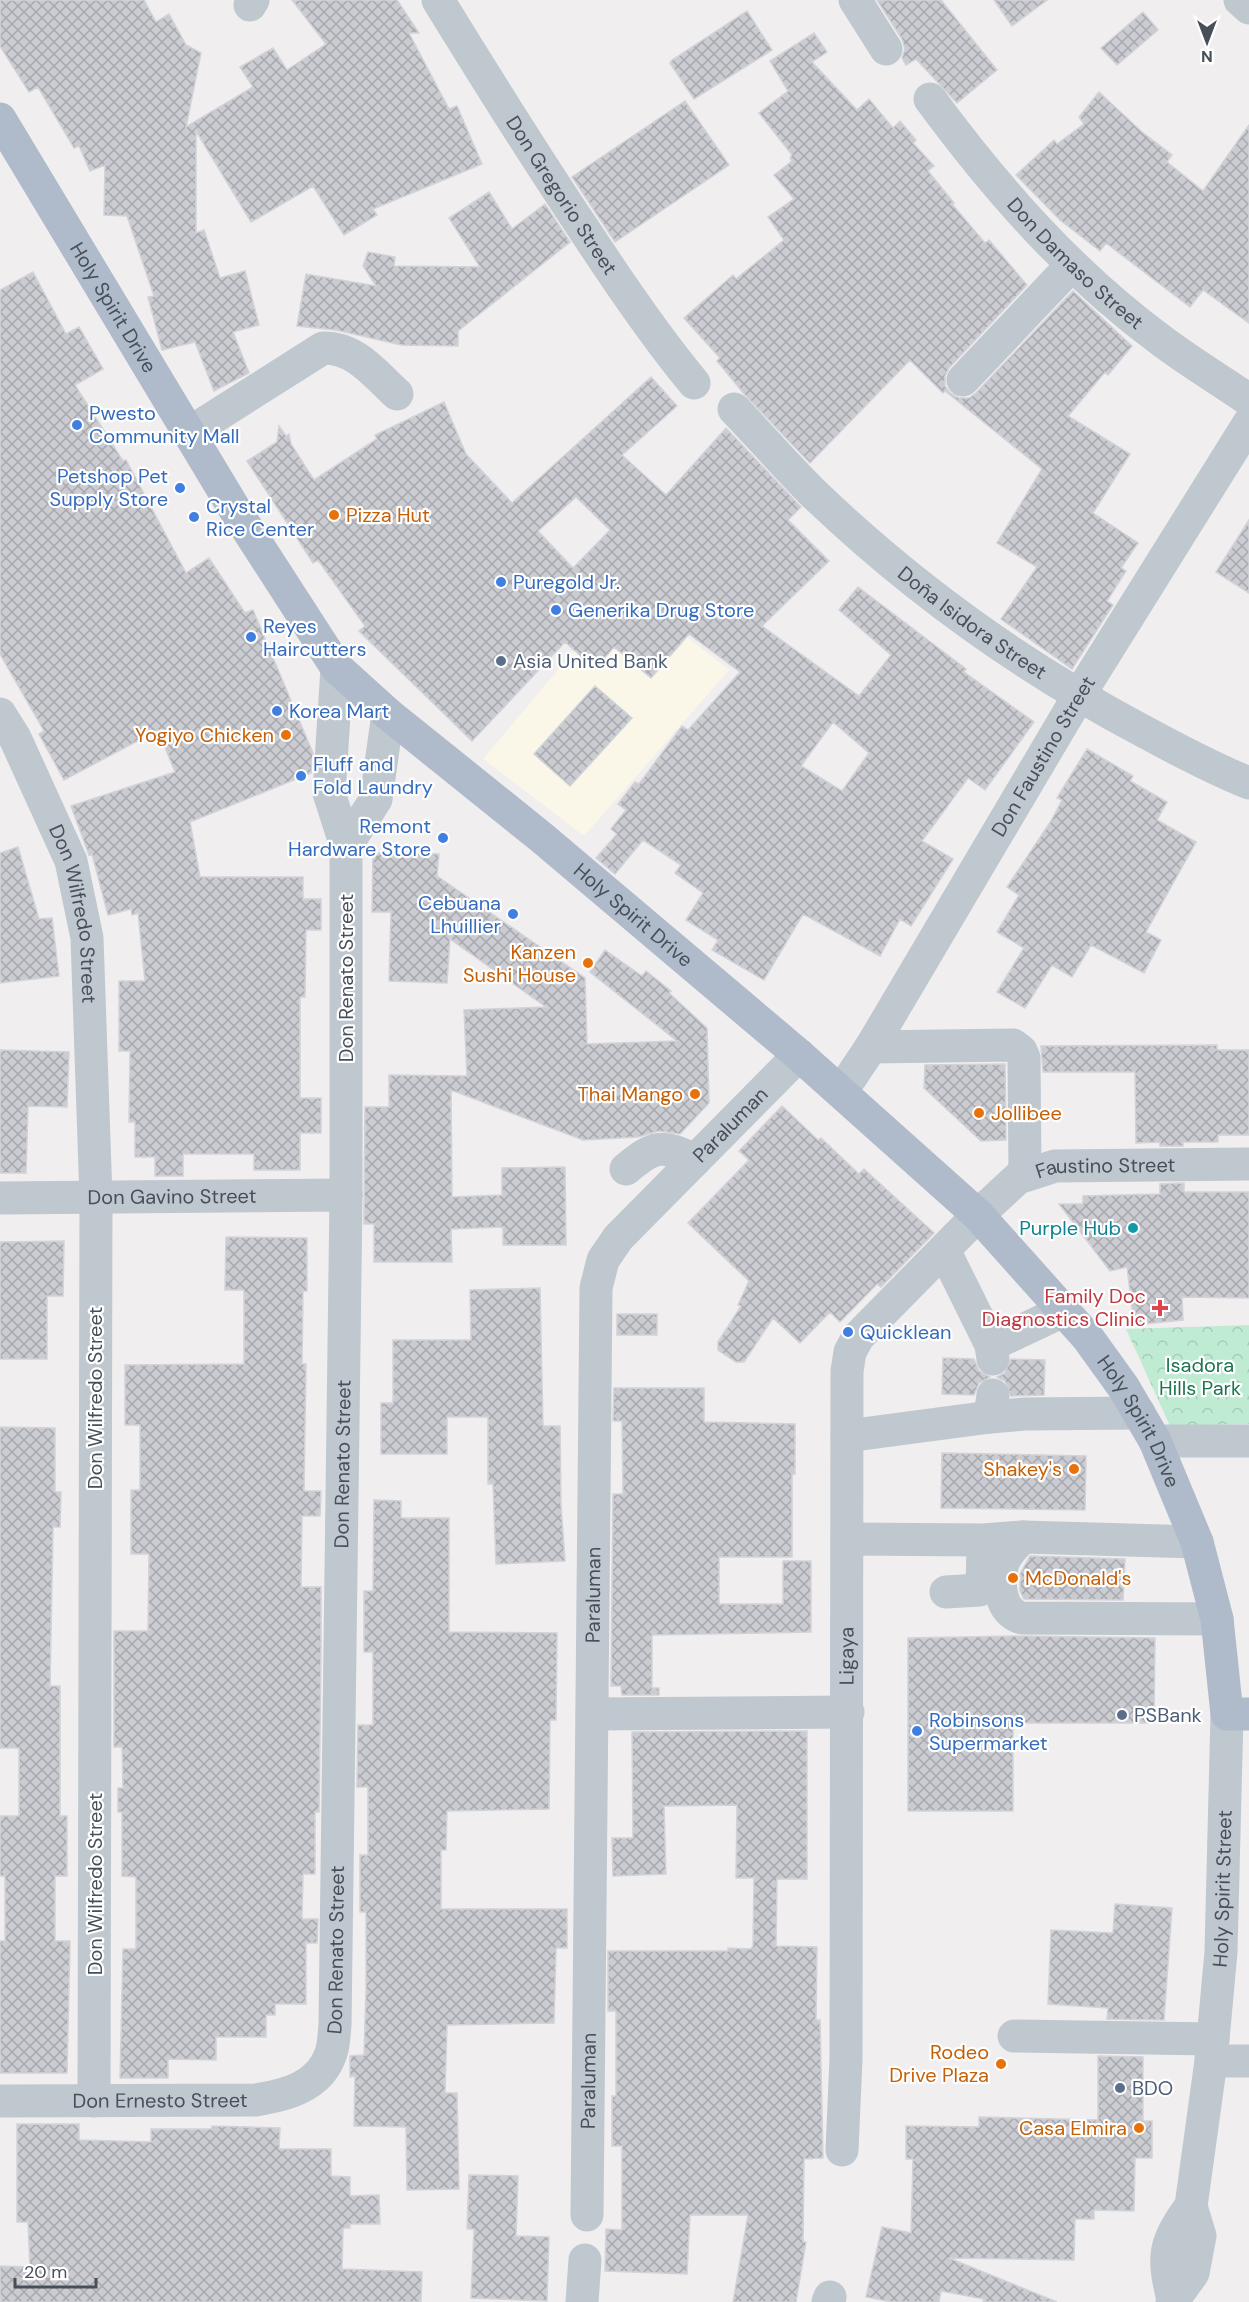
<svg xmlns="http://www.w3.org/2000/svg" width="1249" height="2302" font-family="'DM Sans',sans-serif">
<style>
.commercial{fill:#faf6e8}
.park{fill:url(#park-crowns)}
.building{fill:url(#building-cross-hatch);stroke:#d2d3d9;stroke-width:1.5;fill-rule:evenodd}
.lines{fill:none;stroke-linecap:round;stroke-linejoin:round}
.minor{stroke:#bfc7cf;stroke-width:33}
.major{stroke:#afbbca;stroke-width:33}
.shop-dot{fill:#3f7fe0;stroke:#fff;stroke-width:2}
.food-dot{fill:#e8710a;stroke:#fff;stroke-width:2}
.service-dot{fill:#5c6f8a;stroke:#fff;stroke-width:2}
.culture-dot{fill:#0f9aa8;stroke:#fff;stroke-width:2}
.health-dot{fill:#e0444e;stroke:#fff;stroke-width:2}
.labels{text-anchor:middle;stroke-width:4.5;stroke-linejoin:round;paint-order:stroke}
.street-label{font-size:20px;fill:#474f59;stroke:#fff}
.shop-label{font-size:20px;fill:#366cbe;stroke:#fff;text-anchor:start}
.food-label{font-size:20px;fill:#c56008;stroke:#fff;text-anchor:end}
.service-label{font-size:20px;fill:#4e5e75;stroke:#fff;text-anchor:start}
.culture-label{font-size:20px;fill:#0d838f;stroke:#fff;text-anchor:end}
.health-label{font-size:20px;fill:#be3a42;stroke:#fff;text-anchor:end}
.park-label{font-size:20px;fill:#1e7450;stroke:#fff}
</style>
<defs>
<pattern id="park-crowns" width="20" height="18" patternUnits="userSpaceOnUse" patternTransform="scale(1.5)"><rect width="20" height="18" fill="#bfebd3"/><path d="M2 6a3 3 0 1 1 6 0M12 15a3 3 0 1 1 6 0" fill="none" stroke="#a6cbb7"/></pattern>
<pattern id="building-cross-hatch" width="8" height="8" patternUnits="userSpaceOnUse" patternTransform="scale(1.5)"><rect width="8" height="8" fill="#cbccd2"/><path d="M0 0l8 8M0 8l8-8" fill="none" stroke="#a7a8ad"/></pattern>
</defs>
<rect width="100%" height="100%" fill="#f0eeee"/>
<path class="commercial" d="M 626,589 L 729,670 L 584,836 L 483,759 Z"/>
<path class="park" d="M 1249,1325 L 1249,1424 L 1170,1426 L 1126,1329 Z"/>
<path class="building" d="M 0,0 L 144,0 L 156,22 L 169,14 L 186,45 L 201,53 L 186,127 L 253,87 L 240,67 L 273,48 L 287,70 L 326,44 L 292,0 L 397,0 L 419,33 L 409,33 L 449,109 L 457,106 L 482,164 L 373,209 L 377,215 L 344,235 L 313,186 L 251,222 L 196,131 L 196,233 L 204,230 L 220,278 L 245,271 L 259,325 L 233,332 L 249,373 L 214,391 L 195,342 L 162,350 L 148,297 L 154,296 L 127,216 L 104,215 L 105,165 L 90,171 L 79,146 L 74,148 L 38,87 L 29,92 L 0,46 Z
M 877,0 L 941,0 L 997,70 L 957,103 L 916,59 L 906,65 L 902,58 L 905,49 L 902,39 Z
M 994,0 L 1047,0 L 1012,26 Z
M 747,11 L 772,50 L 694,99 L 670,63 L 672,60 Z
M 1143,12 L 1158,30 L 1117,65 L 1101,48 Z
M 814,33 L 827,52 L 812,62 L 857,110 L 869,99 L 893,128 L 900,121 L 916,140 L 913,143 L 934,166 L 928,171 L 954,203 L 952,204 L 985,243 L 989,240 L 1027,285 L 949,368 L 945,376 L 945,386 L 950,393 L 959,398 L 969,398 L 976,393 L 1073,291 L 1132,346 L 1108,375 L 1105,372 L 1068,416 L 1130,454 L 1093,513 L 1138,543 L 1121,568 L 1126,571 L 1107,601 L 1113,605 L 1072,669 L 1001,619 L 1037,567 L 997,543 L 1042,469 L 945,391 L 943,393 L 910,360 L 810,463 L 745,395 L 717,361 L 720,358 L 684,318 L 733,275 L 736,279 L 784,240 L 768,217 L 794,199 L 774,175 L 792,161 L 790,158 L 792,155 L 759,113 L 788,91 L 770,61 Z
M 1099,92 L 1142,132 L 1172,155 L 1167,162 L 1203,191 L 1249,125 L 1249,323 L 1203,290 L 1190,307 L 1106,243 L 1100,251 L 1060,220 L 1016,175 L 1054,140 L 1057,144 L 1084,124 L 1079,117 Z
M 685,101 L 729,165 L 615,242 L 572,177 Z
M 489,192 L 512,229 L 545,204 L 570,242 L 458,331 L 458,346 L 401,345 L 336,330 L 297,326 L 306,274 L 376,286 L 363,266 L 368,252 L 395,257 L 394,266 L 480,267 L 449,218 Z
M 33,272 L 66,334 L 79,327 L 103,369 L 75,385 L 123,461 L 126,460 L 186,573 L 209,558 L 245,613 L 253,610 L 313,753 L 311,773 L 190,822 L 200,877 L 303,877 L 303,899 L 321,899 L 321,930 L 306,930 L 305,997 L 300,997 L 300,1098 L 321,1098 L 321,1133 L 300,1133 L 300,1170 L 254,1170 L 254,1154 L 183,1154 L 183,1176 L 155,1176 L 155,1157 L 135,1157 L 135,1122 L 129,1122 L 130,1051 L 119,1051 L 119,981 L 145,981 L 138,913 L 132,915 L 131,909 L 108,915 L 92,854 L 89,855 L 71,806 L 175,772 L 158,730 L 64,780 L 39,734 L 44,731 L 0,654 L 0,290 Z
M 651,377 L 677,406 L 622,455 L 666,495 L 726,428 L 801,507 L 788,520 L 829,561 L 762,626 L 859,696 L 891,655 L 839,610 L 858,587 L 966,669 L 964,672 L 1034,722 L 985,790 L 968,778 L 922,841 L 953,859 L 911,926 L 900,919 L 880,956 L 803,914 L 764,980 L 712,950 L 718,940 L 686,920 L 703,893 L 675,873 L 681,865 L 643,840 L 615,874 L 596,858 L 617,834 L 611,829 L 626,810 L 618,804 L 635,782 L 639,784 L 682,726 L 688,730 L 740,672 L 689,634 L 651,678 L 614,647 L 595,669 L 565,642 L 472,741 L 359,631 L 365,626 L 318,560 L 313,563 L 247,461 L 277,442 L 279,426 L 286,436 L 289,434 L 291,444 L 314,480 L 377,439 L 375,435 L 444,402 L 466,454 L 512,503 ZM 576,497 L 610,530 L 573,568 L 538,531 ZM 833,722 L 869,753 L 842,791 L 801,766 Z
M 1249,520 L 1249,593 L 1216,572 Z
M 595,686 L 632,718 L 570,786 L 534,754 Z
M 1087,749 L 1133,776 L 1130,781 L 1167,802 L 1157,820 L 1196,842 L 1146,932 L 1161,940 L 1144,973 L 1091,945 L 1072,977 L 1052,965 L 1025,1008 L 997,992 L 1024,948 L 997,932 L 1019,895 L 1007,887 L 1051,821 L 1062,800 L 1057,798 Z
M 18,847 L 39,919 L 52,918 L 59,976 L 0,983 L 0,853 Z
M 373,853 L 439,854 L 437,876 L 585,978 L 587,1044 L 677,1041 L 590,972 L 605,950 L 642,976 L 646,971 L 671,991 L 669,993 L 707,1028 L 709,1103 L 680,1134 L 659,1131 L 638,1137 L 583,1140 L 451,1090 L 452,1197 L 502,1195 L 502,1168 L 565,1167 L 566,1245 L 503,1245 L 503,1227 L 451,1229 L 452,1262 L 374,1262 L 374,1224 L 364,1224 L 365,1107 L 389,1107 L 389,1075 L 467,1076 L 464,1010 L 546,1007 L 450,939 L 447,983 L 389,981 L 391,912 L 372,912 Z
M 1217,1045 L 1217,1050 L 1249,1050 L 1249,1135 L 1218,1135 L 1218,1142 L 1183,1142 L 1183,1146 L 1160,1146 L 1160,1142 L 1136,1143 L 1135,1072 L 1043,1072 L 1041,1046 Z
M 0,1050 L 69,1052 L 67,1107 L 28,1106 L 26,1173 L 0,1173 Z
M 1005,1064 L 1006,1140 L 981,1141 L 924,1088 L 925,1065 Z
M 782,1106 L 818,1140 L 821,1138 L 859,1174 L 864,1169 L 934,1233 L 881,1287 L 877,1284 L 840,1322 L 830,1312 L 800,1343 L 773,1318 L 744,1362 L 736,1362 L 718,1350 L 718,1342 L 741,1306 L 738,1305 L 749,1281 L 688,1223 L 749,1160 L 739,1151 Z
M 1184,1183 L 1184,1192 L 1249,1192 L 1249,1298 L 1182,1297 L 1183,1320 L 1134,1325 L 1127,1267 L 1110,1271 L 1059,1204 L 1083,1204 L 1083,1196 L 1160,1194 L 1160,1184 Z
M 226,1237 L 307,1238 L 307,1291 L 303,1291 L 302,1364 L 306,1364 L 304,1491 L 321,1491 L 320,1516 L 302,1516 L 301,1587 L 321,1587 L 321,1647 L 319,1812 L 315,1812 L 315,1874 L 303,1874 L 302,1919 L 318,1919 L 317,1943 L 306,1943 L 306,2004 L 275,2004 L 275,2015 L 266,2015 L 266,2037 L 216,2037 L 216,2060 L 168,2059 L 168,2078 L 120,2078 L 123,1949 L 136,1949 L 136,1877 L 122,1876 L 122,1812 L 118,1812 L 118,1788 L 123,1788 L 122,1747 L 114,1747 L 114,1631 L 148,1631 L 149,1554 L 131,1554 L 131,1490 L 140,1490 L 140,1425 L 125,1425 L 125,1365 L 244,1364 L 244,1290 L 225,1290 Z
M 64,1241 L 63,1296 L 47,1296 L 47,1359 L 0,1359 L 0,1242 Z
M 540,1288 L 543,1426 L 560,1426 L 561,1505 L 565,1561 L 496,1564 L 493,1484 L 488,1484 L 488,1417 L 447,1417 L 447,1454 L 381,1454 L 381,1403 L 393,1403 L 393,1340 L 471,1340 L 470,1290 Z
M 617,1314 L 657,1314 L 657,1335 L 617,1335 Z
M 943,1358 L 974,1359 L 979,1371 L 990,1377 L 979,1383 L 974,1395 L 942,1394 Z
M 1011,1359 L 1045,1360 L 1044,1395 L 1011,1396 L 1005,1381 L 997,1377 L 1005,1373 Z
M 614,1388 L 704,1388 L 704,1422 L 795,1424 L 795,1474 L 792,1474 L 792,1557 L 719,1557 L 719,1604 L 783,1604 L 783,1561 L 811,1561 L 811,1632 L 652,1635 L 652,1688 L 659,1688 L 659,1695 L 622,1695 L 621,1686 L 611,1686 L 613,1494 L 623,1494 L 622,1421 L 613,1421 Z
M 0,1427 L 55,1428 L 55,1492 L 61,1492 L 60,1527 L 53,1527 L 50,1686 L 60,1686 L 60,1816 L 67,1816 L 67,1876 L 55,1876 L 55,1941 L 70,1941 L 67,2073 L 0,2073 L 0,1941 L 5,1941 L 5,1876 L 0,1876 L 0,1816 L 19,1816 L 19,1748 L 0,1748 Z
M 942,1453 L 1086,1456 L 1085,1510 L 941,1508 Z
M 374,1500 L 401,1501 L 401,1518 L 449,1518 L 449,1632 L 557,1633 L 556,1720 L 550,1720 L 549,1809 L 447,1811 L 446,1850 L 441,1850 L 441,1909 L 567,1909 L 567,1948 L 556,1948 L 554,2023 L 447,2025 L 445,2093 L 457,2093 L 459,2189 L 407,2190 L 406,2127 L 354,2126 L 355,2076 L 350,2077 L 350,2056 L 364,2055 L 366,1991 L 366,1912 L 360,1912 L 360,1855 L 368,1855 L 368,1787 L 357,1787 L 358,1725 L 373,1725 L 373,1652 L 364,1652 L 364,1591 L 373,1591 Z
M 1030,1556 L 1125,1559 L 1123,1600 L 1024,1599 L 1020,1591 L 1020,1574 Z
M 1017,1636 L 1155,1638 L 1154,1723 L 1013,1723 L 1013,1811 L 908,1811 L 908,1638 Z
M 807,1731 L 807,1879 L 777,1879 L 776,1946 L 817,1947 L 816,2020 L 820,2020 L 823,2158 L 804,2159 L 803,2242 L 806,2242 L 796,2302 L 733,2302 L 748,2215 L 690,2215 L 687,2274 L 605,2271 L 606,2229 L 622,2230 L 622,2146 L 612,2146 L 612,2096 L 616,2096 L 616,2011 L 608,2011 L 608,1951 L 728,1951 L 728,1948 L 751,1949 L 753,1946 L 754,1878 L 736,1878 L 737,1805 L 664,1806 L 666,1874 L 613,1876 L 612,1838 L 633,1838 L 632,1732 Z
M 1115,1904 L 1172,1908 L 1164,2020 L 1107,2019 L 1108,2008 L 1048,2004 L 1051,1930 L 1113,1933 Z
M 1098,2056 L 1143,2057 L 1143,2121 L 1152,2121 L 1152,2158 L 1135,2158 L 1134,2211 L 1094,2210 L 1094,2219 L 1075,2219 L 1074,2260 L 949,2258 L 1057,2302 L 983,2302 L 984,2299 L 941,2291 L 939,2302 L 892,2302 L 866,2297 L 882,2227 L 911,2233 L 913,2159 L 906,2159 L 906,2126 L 979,2127 L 979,2117 L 1098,2120 Z
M 17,2124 L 79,2124 L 79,2140 L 151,2142 L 151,2129 L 212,2129 L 212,2126 L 280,2128 L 279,2149 L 331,2149 L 331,2176 L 350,2177 L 350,2196 L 379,2195 L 380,2224 L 350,2224 L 350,2228 L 343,2228 L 342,2269 L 422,2272 L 421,2302 L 0,2302 L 0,2266 L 30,2267 L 28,2222 L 17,2222 Z
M 469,2175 L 518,2176 L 516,2236 L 549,2237 L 547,2301 L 471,2298 L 474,2229 L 467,2229 Z"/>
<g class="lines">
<g class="minor">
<path id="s1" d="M 438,0 C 486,78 534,155 585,231 C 619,283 654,335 694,383"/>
<path d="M 855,0 L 886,49"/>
<path d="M 1240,0 L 1249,8"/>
<path d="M 250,5 L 253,0"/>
<path id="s2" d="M 930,99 C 997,190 1071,274 1162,341 C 1190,362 1220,380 1249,400"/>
<path d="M 963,380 L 1072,265"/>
<path id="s3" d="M 734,409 C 760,436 785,465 812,492 C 911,587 1022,667 1143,731 C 1178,750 1212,768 1249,783"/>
<path d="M 189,433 L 323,348 C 355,347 375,374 397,394"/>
<path id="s4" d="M 0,714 L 15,738 L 71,861 L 87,938 L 96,1198 L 94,2101"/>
<path d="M 346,846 L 376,799 L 388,714"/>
<path d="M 871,1047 L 1013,1045 L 1021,1051 L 1024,1058 L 1025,1174"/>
<path id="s5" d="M 841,1092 L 871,1047 L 1078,697 L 1249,423"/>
<path d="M 626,1169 C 655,1145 661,1144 695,1160"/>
<path id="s6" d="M 0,1198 L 346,1195"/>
<path d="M 945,1252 L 991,1345"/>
<path d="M 993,1359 L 991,1345 L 1065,1310"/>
<path d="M 993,1395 L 990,1417 L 1025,1414 L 1139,1413"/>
<path d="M 847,1436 L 990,1417"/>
<path d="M 1155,1441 L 1249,1441"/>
<path d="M 1023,1537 C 1015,1545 1007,1552 1003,1563 C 997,1583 1000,1613 1022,1618 L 1217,1619"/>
<path d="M 848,1539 L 983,1540 L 1023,1537 L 1197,1542"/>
<path d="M 946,1592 L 979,1590 L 982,1587 L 983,1548"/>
<path d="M 592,1714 L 848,1712"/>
<path d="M 1014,2036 L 1213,2039"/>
<path d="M 1211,2061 L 1249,2061"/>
<path id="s7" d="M 0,2101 L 256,2100 C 286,2095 320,2087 331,2053 C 334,2045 334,2034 335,2025 L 346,1195 L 346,846 L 329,793 L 337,668"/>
<path id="s8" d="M 842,2150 L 846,2059 L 847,1371 L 850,1352 L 858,1337 L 978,1215 L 1018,1178 L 1055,1166 L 1249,1164"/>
<path id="s9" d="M 587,2215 L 596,1288 L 603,1260 L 618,1238 L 799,1055"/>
<path d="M 1173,2299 C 1162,2257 1164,2241 1191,2206"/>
<path d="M 582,2302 L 585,2260"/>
<path d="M 828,2302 L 830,2297"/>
<path id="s10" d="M 1172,2302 L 1193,2273 L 1200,2236 L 1191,2206 L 1211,2061 L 1221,1952 L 1227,1714"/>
</g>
<path class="major" id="s11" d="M 0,119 L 237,513 L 337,668 L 388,714 L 541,837 L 799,1055 L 978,1215 L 1088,1338 L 1124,1388 L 1155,1441 L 1197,1542 L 1217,1619 L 1227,1714 L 1249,1714"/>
</g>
<g class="shop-dot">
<circle cx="77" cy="425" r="6"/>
<circle cx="180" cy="488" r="6"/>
<circle cx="194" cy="517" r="6"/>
<circle cx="501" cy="582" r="6"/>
<circle cx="556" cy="610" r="6"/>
<circle cx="251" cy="637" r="6"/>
<circle cx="277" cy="711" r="6"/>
<circle cx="301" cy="776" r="6"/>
<circle cx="443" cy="838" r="6"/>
<circle cx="513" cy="914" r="6"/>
<circle cx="848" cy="1332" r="6"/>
<circle cx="917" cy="1731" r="6"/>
</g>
<g class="food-dot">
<circle cx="334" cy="515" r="6"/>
<circle cx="286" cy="735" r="6"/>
<circle cx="588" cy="963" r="6"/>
<circle cx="695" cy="1094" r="6"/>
<circle cx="979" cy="1113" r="6"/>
<circle cx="1074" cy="1469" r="6"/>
<circle cx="1013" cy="1578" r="6"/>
<circle cx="1001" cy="2064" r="6"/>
<circle cx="1139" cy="2128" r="6"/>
</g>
<g class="service-dot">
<circle cx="501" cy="661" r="6"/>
<circle cx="1122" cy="1715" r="6"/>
<circle cx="1120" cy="2088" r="6"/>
</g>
<circle class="culture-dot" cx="1133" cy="1228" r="6"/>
<path class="health-dot" d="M1157 1299h6v6h6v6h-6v6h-6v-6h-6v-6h6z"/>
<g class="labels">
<g class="street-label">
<text dy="7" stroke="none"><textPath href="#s1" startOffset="231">Don Gregorio Street</textPath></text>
<text dy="7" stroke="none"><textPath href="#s2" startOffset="220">Don Damaso Street</textPath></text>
<text dy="7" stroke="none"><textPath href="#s11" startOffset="220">Holy Spirit Drive</textPath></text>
<text dy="7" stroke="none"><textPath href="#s3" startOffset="321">Doña Isidora Street</textPath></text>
<text dy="7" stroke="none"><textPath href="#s5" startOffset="392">Don Faustino Street</textPath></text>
<text dy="7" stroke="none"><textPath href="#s4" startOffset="216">Don Wilfredo Street</textPath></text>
<text dy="7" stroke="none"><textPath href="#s11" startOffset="1030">Holy Spirit Drive</textPath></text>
<text transform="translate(346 978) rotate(-90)" y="7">Don Renato Street</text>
<text dy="7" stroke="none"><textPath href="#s9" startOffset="1142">Paraluman</textPath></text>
<text dy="7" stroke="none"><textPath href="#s8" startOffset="1130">Faustino Street</textPath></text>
<text dy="7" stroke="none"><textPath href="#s6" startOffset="172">Don Gavino Street</textPath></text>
<text transform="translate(95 1398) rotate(-90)" y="7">Don Wilfredo Street</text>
<text dy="7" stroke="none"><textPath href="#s11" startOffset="1750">Holy Spirit Drive</textPath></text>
<text dy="7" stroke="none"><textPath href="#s7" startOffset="939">Don Renato Street</textPath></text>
<text dy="7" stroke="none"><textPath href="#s9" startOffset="620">Paraluman</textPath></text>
<text dy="7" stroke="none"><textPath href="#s8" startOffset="494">Ligaya</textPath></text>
<text transform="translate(95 1884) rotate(-90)" y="7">Don Wilfredo Street</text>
<text dy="7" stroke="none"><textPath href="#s10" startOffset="424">Holy Spirit Street</textPath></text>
<text dy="7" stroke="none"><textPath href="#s7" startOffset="453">Don Renato Street</textPath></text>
<text dy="7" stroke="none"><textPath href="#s9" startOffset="134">Paraluman</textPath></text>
<text dy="7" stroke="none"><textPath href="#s7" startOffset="160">Don Ernesto Street</textPath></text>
</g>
<g class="shop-label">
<text x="89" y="420">Pwesto<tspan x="89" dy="23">Community Mall</tspan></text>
<text x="168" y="483" text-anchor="end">Petshop Pet<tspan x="168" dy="23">Supply Store</tspan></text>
<text x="206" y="513">Crystal<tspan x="206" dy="23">Rice Center</tspan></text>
<text x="513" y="589">Puregold Jr.</text>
<text x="568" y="617">Generika Drug Store</text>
<text x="263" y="633">Reyes<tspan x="263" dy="23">Haircutters</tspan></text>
<text x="289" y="718">Korea Mart</text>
<text x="313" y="771">Fluff and<tspan x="313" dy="23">Fold Laundry</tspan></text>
<text x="431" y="833" text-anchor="end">Remont<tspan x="431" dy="23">Hardware Store</tspan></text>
<text x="501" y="910" text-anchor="end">Cebuana<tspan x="501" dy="23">Lhuillier</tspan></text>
<text x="860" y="1339">Quicklean</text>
<text x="929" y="1727">Robinsons<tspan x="929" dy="23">Supermarket</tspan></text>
</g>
<g class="food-label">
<text x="346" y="522" text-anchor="start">Pizza Hut</text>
<text x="274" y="742">Yogiyo Chicken</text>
<text x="576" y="959">Kanzen<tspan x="576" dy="23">Sushi House</tspan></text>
<text x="683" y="1101">Thai Mango</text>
<text x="991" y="1120" text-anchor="start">Jollibee</text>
<text x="1062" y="1476">Shakey's</text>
<text x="1025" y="1585" text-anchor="start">McDonald's</text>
<text x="989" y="2059">Rodeo<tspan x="989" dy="23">Drive Plaza</tspan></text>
<text x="1127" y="2135">Casa Elmira</text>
</g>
<g class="service-label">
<text x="513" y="668">Asia United Bank</text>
<text x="1134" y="1722">PSBank</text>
<text x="1132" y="2095">BDO</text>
</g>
<g class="culture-label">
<text x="1121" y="1235">Purple Hub</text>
</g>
<g class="health-label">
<text x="1146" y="1303">Family Doc<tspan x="1146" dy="23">Diagnostics Clinic</tspan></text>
</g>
<g class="park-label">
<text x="1200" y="1372">Isadora<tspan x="1200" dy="23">Hills Park</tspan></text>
</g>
</g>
<g transform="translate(1207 42) rotate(180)" stroke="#ffffff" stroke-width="4.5" paint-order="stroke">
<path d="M0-4.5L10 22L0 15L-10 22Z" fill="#474f59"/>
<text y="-9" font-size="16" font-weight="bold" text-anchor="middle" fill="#474f59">N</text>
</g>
<path d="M15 2278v9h81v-9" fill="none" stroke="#474f59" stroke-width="3"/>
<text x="24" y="2278" font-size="18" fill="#474f59" stroke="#ffffff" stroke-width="4.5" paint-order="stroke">20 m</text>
</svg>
